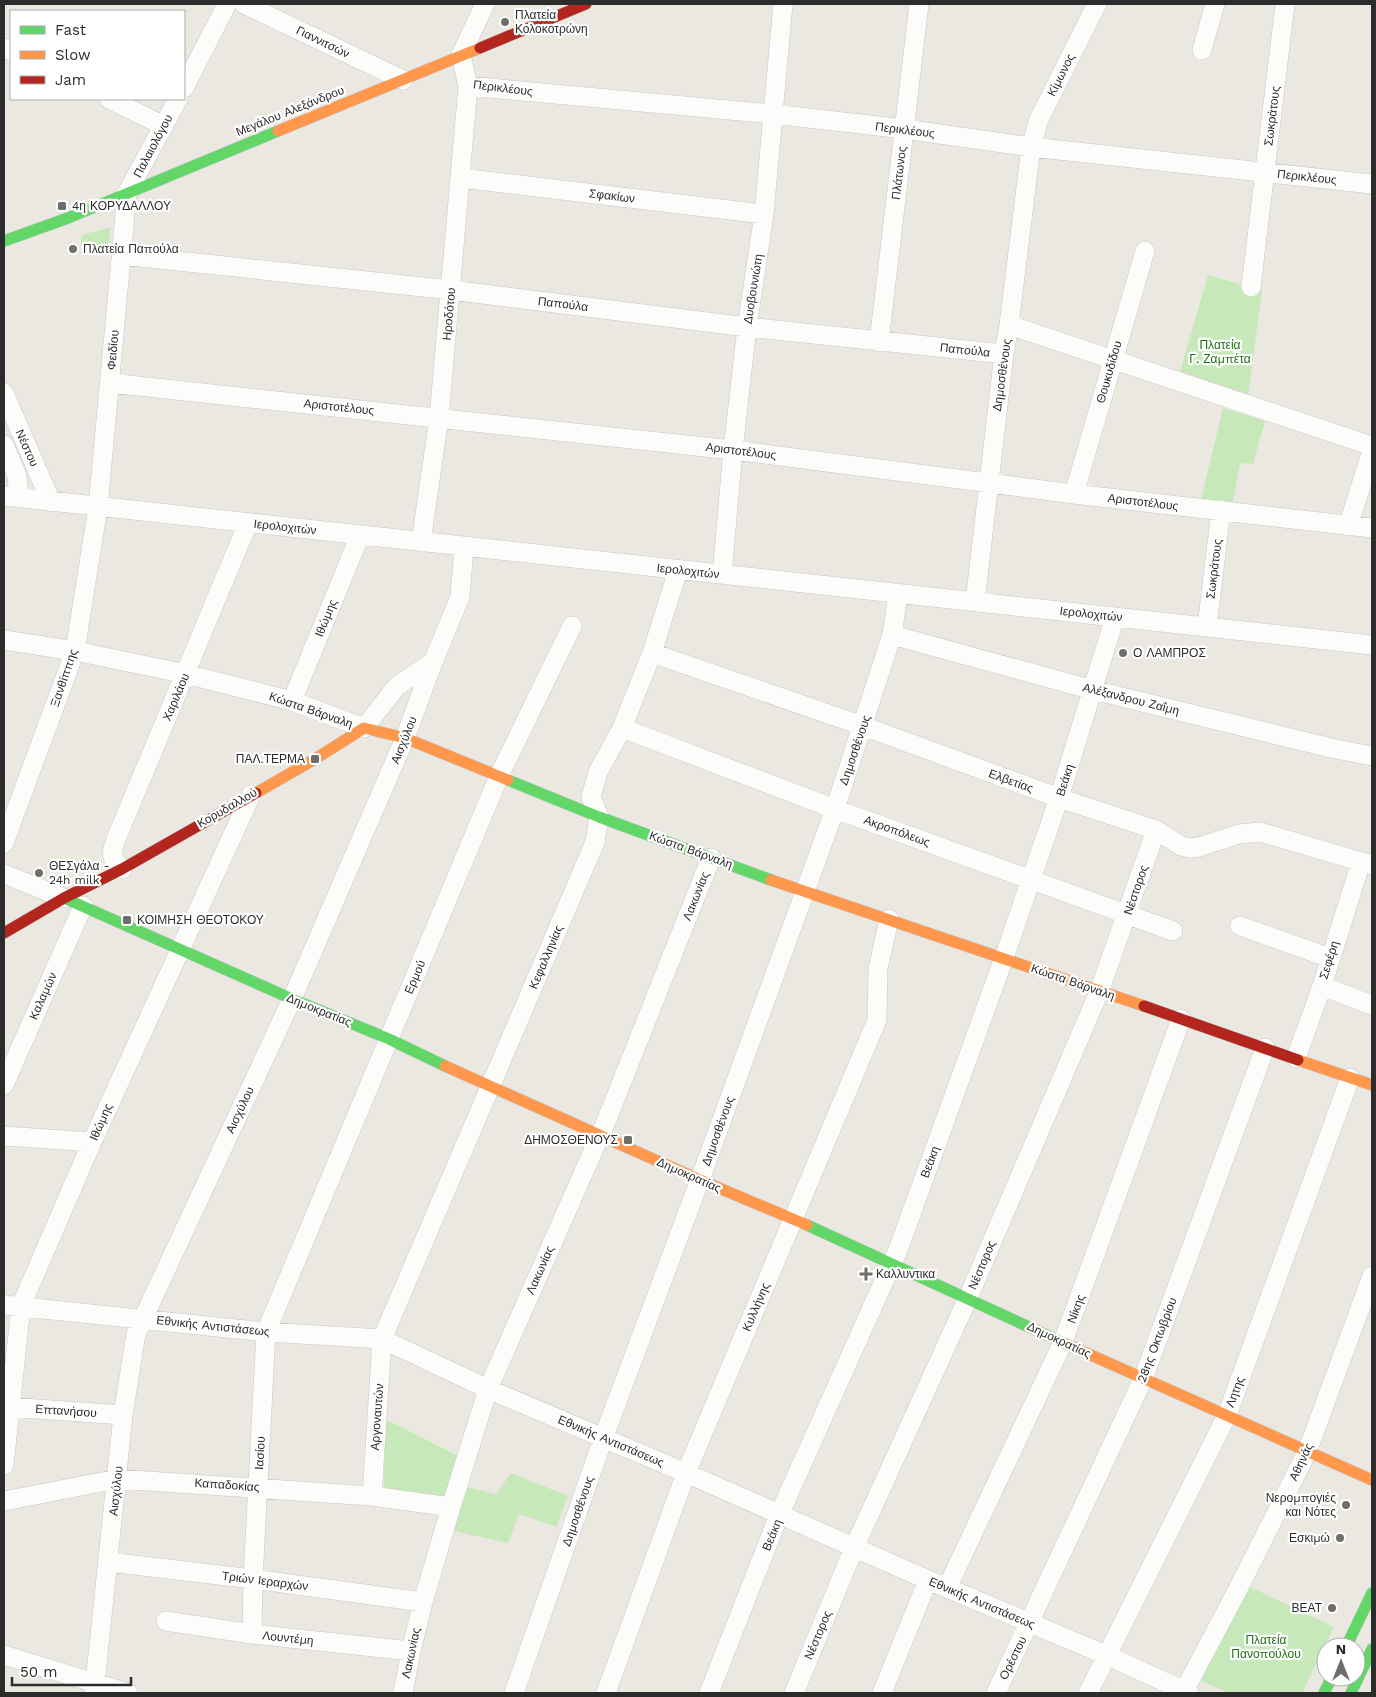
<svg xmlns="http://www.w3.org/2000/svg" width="1376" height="1697" font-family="'Work Sans',sans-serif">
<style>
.green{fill:#c7e9b9}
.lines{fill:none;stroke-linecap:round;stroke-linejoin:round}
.street-casing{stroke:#c8c7c7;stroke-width:20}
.fast-casing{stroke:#c8c7c7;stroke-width:12}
.slow-casing{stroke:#c8c7c7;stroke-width:12}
.jam-casing{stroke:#c8c7c7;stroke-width:12}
.street{stroke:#fcfcfb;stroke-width:19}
.fast{stroke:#63d668;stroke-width:11}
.slow{stroke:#ff974d;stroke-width:11}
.jam{stroke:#b3261e;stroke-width:11}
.poi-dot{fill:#6f6e6c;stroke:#fff;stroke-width:2}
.labels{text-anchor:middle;stroke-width:4.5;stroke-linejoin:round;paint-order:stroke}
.poi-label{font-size:12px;fill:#2c2c2c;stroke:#fff;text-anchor:start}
.street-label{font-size:12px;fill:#2c2c2c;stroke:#fff}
.park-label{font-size:12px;fill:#1e7015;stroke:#fff}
</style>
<rect width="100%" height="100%" fill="#ebe8e2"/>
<path class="green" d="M 111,227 L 108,248 L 80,246 L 82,235 Z
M 1208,275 L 1262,291 L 1248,396 L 1180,372 Z
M 1223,408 L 1265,421 L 1253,464 L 1240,463 L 1233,503 L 1201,500 Z
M 385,1419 L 460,1457 L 446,1500 L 384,1490 Z
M 511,1473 L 568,1496 L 556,1527 L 519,1514 L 508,1543 L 449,1530 L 463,1486 L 496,1494 Z
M 1244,1584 L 1334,1627 L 1302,1693 L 1228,1693 L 1198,1679 Z"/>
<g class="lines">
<defs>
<path id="street" d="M 244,4 L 403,80
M 4,48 L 11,51
M 1202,50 L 1215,4
M 468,86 L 773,114 L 904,129 L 1031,147 L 1372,184
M 184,88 L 227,4
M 109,99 L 164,126
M 460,178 L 764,214
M 121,255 L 451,290 L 747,327 L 1004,354
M 1251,287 L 1285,4
M 1009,325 L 1372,446
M 879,342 L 919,4
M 110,383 L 733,450 L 1074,494 L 1372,528
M 4,393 L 51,502
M 4,445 L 17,476 L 19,498
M 1074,494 L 1145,251
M 4,496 L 1372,645
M 1348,526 L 1372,451
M 421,542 L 439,418 L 468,86 L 461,55 L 485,4
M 722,575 L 733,450 L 747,327 L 764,214 L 783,4
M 975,602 L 1004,354 L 1009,325 L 1031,147 L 1039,119 L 1097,4
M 1207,627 L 1221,510
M 892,635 L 1093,690 L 1331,748 L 1372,756
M 4,640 L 75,651 L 186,674 L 292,701 L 364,728 L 397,686 L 433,662
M 652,653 L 863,726 L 1059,798 L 1156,830 L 1181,846 L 1190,848 L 1199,847 L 1239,834 L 1260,832 L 1372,865
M 292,701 L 360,535
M 622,728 L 835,809 L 1173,931
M 4,843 L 75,651 L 98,507 L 127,193 L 178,99
M 122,869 C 110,857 111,855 116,839 L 248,523
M 4,874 L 64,898
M 1240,926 L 1330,958
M 1322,986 L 1372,1005
M 1296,1058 L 1322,986 L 1361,862
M 4,1085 L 83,906
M 4,1136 L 92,1142
M 4,1305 L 266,1332 L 382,1339 L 488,1389 L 686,1473 L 928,1580 L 1106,1655 L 1189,1693
M 9,1407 L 123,1415
M 4,1465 L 21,1306 L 92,1142 L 251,795
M 372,1496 L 382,1339 L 595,842 L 599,817 L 591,797 L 598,772 L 622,728 L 652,653 L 678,570
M 4,1501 L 117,1479 L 372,1496 L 451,1507
M 108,1562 L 253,1579 L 423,1602
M 947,1588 L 1063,1342 L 1181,1019
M 166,1621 L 252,1634 L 411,1651
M 252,1634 L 253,1579 L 266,1332 L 499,776 L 572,626
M 4,1655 L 128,1693
M 94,1693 L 123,1415 L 136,1334 L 292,999 L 405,738 L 433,662 L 460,597 L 464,547
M 403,1693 L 411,1651 L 423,1602 L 451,1507 L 488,1389 L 605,1124 L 711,858
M 514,1693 L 603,1439 L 705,1166 L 835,809 L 892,635 L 898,594
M 606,1693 L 686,1473 L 877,1020 L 878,969 L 889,919
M 709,1693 L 779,1515 L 898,1250 L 1004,958 L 1059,798 L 1115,617
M 794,1693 L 854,1548 L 968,1298 L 1099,992 L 1156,830
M 882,1693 L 928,1580
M 996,1693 L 1143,1379 L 1265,1048
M 1088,1693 L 1227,1415 L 1350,1078
M 1183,1693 L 1236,1593 L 1307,1452 L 1372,1276"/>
<path id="fast" d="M 4,241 L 68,218 L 278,131
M 508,780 L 599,817 L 771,880
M 64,898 L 292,999 L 389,1039 L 445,1066
M 807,1225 L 1066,1344
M 1346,1647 L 1372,1593
M 1324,1693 L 1332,1677
M 1351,1693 L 1372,1649"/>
<path id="slow" d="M 278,131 L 480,48
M 256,793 L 315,759 L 364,728 L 405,738 L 508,780
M 771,880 L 1144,1006
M 1298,1060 L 1372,1085
M 445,1066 L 700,1180 L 807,1225
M 1066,1344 L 1372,1480"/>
<path id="jam" d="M 480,48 L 586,4
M 4,933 L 64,898 L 122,869 L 256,793
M 1144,1006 L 1298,1060"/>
</defs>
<use href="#street" class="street-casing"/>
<use href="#fast" class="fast-casing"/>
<use href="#slow" class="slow-casing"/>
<use href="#jam" class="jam-casing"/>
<use href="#street" class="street"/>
<use href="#fast" class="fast"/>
<use href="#slow" class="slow"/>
<use href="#jam" class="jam"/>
</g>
<g class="poi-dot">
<circle cx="505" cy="22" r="5"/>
<rect x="57" y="201" width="10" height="10" rx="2.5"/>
<circle cx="73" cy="249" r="5"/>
<circle cx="1123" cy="653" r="5"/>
<rect x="310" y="754" width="10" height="10" rx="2.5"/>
<circle cx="39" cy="873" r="5"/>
<rect x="122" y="915" width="10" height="10" rx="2.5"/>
<rect x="623" y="1135" width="10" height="10" rx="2.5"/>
<path d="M863.5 1266.5h5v5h5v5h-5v5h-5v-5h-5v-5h5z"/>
<circle cx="1346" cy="1505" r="5"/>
<circle cx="1340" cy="1538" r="5"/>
<circle cx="1332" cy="1608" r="5"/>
</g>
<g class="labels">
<g class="poi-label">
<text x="515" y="19">Πλατεία<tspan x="515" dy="14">Κολοκοτρώνη</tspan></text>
<text x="72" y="210">4η ΚΟΡΥΔΑΛΛΟΥ</text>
<text x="83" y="253">Πλατεία Παπούλα</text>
<text x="1133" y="657">Ο ΛΑΜΠΡΟΣ</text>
<text x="305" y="763" text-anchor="end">ΠΑΛ.ΤΕΡΜΑ</text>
<text x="49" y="870">ΘΕΣγάλα -<tspan x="49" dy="14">24h milk</tspan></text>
<text x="137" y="924">ΚΟΙΜΗΣΗ ΘΕΟΤΟΚΟΥ</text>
<text x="618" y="1144" text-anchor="end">ΔΗΜΟΣΘΕΝΟΥΣ</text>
<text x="876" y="1278">Καλλυντικα</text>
<text x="1336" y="1502" text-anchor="end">Νερομπογιές<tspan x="1336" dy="14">και Νότες</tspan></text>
<text x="1330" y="1542" text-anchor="end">Εσκιμώ</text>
<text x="1322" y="1612" text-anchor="end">ΒΕΑΤ</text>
</g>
<g class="street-label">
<text transform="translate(323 42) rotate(26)" y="4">Γιαννιτσών</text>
<text transform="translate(1061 75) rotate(-63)" y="4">Κίμωνος</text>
<text transform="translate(503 88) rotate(7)" y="4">Περικλέους</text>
<text transform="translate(290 111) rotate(-22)" y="4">Μεγάλου Αλεξάνδρου</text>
<text transform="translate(1272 116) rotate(-83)" y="4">Σωκράτους</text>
<text transform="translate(905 130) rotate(7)" y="4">Περικλέους</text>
<text transform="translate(153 146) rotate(-62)" y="4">Παλαιολόγου</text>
<text transform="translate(899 173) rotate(-83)" y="4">Πλάτωνος</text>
<text transform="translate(1307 177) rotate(6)" y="4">Περικλέους</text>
<text transform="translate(612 196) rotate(7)" y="4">Σφακίων</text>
<text transform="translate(753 289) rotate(-81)" y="4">Δυοβουνιώτη</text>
<text transform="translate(563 304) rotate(7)" y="4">Παπούλα</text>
<text transform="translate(449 314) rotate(-85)" y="4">Ηροδότου</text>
<text transform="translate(113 350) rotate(-85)" y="4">Φειδίου</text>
<text transform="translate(965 350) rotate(6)" y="4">Παπούλα</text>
<text transform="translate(1109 372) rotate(-74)" y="4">Θουκυδίδου</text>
<text transform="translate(1002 375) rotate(-82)" y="4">Δημοσθένους</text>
<text transform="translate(339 407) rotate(6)" y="4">Αριστοτέλους</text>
<text transform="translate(27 448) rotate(66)" y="4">Νέστου</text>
<text transform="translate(741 451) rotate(7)" y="4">Αριστοτέλους</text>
<text transform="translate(1143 502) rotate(7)" y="4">Αριστοτέλους</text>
<text transform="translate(285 527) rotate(6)" y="4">Ιερολοχιτών</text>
<text transform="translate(1214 569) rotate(-83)" y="4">Σωκράτους</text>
<text transform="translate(688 571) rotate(6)" y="4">Ιερολοχιτών</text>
<text transform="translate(1091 614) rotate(6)" y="4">Ιερολοχιτών</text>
<text transform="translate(326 618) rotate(-68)" y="4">Ιθώμης</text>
<text transform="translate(64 678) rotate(-71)" y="4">Ξανθίππης</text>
<text transform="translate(176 697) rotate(-67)" y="4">Χαριλάου</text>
<text transform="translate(1131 699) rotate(14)" y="4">Αλέξανδρου Ζαΐμη</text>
<text transform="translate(311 710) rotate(19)" y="4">Κώστα Βάρναλη</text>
<text transform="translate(404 740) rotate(-68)" y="4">Αισχύλου</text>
<text transform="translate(855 750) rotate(-71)" y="4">Δημοσθένους</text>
<text transform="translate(1065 780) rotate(-72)" y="4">Βεάκη</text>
<text transform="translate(1011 781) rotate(20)" y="4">Ελβετίας</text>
<text transform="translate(227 808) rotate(-30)" y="4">Κορυδαλλού</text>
<text transform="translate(897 831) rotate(20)" y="4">Ακροπόλεως</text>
<text transform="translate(691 850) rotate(20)" y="4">Κώστα Βάρναλη</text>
<text transform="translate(1136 890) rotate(-71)" y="4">Νέστορος</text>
<text transform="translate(696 896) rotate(-68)" y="4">Λακωνίας</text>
<text transform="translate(546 957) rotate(-67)" y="4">Κεφαλληνίας</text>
<text transform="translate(1329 960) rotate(-73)" y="4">Σεφέρη</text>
<text transform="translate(415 977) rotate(-67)" y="4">Ερμού</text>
<text transform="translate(1073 982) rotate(19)" y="4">Κώστα Βάρναλη</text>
<text transform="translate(43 996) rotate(-66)" y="4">Καλαμών</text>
<text transform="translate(319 1010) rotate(22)" y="4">Δημοκρατίας</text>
<text transform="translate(240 1110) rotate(-65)" y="4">Αισχύλου</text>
<text transform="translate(101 1122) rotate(-66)" y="4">Ιθώμης</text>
<text transform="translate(718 1131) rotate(-70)" y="4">Δημοσθένους</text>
<text transform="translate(930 1162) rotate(-70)" y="4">Βεάκη</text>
<text transform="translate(689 1175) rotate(24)" y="4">Δημοκρατίας</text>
<text transform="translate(982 1265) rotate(-67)" y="4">Νέστορος</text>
<text transform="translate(540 1270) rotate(-66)" y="4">Λακωνίας</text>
<text transform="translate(756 1307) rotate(-67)" y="4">Κυλλήνης</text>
<text transform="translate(1076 1309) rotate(-70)" y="4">Νίκης</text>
<text transform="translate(213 1326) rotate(6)" y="4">Εθνικής Αντιστάσεως</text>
<text transform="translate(1059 1340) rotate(25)" y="4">Δημοκρατίας</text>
<text transform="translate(1157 1340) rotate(-69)" y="4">28ης Οκτωβρίου</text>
<text transform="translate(1235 1392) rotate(-70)" y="4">Λητης</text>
<text transform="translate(66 1411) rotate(4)" y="4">Επτανήσου</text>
<text transform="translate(377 1417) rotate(-86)" y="4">Αργοναυτών</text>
<text transform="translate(611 1441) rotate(23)" y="4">Εθνικής Αντιστάσεως</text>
<text transform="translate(260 1453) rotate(-87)" y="4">Ιασίου</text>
<text transform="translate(1301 1462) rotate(-65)" y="4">Αθηνάς</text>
<text transform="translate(227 1485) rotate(4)" y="4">Καπαδοκίας</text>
<text transform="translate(116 1491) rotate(-84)" y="4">Αισχύλου</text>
<text transform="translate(578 1511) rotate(-71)" y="4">Δημοσθένους</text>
<text transform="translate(772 1535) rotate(-68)" y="4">Βεάκη</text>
<text transform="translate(265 1581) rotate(7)" y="4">Τριών Ιεραρχών</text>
<text transform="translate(982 1603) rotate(23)" y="4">Εθνικής Αντιστάσεως</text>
<text transform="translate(818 1635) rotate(-67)" y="4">Νέστορος</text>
<text transform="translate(288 1638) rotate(6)" y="4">Λουντέμη</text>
<text transform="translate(411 1653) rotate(-78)" y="4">Λακωνίας</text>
<text transform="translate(1013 1658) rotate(-64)" y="4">Ορέστου</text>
</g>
<g class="park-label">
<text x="1220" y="349">Πλατεία<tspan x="1220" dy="14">Γ. Ζαμπέτα</tspan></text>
<text x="1266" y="1644">Πλατεία<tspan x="1266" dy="14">Πανοπούλου</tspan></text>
</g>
</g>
<rect width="1376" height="1697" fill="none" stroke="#2c2c2c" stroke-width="10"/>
<rect x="10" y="10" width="175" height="90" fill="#ffffff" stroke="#ababab"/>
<rect x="20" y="26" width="25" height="8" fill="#63d668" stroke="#ababab"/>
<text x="55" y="35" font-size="15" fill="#2c2c2c">Fast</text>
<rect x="20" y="51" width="25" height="8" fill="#ff974d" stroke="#ababab"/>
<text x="55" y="60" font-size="15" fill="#2c2c2c">Slow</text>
<rect x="20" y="76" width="25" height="8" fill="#b3261e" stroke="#ababab"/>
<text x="55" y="85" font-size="15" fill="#2c2c2c">Jam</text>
<g transform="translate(1341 1662)"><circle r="24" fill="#ffffff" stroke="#ababab"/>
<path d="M0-4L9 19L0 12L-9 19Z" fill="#6f6e6c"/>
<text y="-8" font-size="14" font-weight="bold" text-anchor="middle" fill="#2c2c2c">N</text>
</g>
<path d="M12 1677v8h119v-8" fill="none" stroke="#2c2c2c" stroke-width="2.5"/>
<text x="20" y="1677" font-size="15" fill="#2c2c2c" stroke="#ffffff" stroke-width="4" paint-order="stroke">50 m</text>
</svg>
